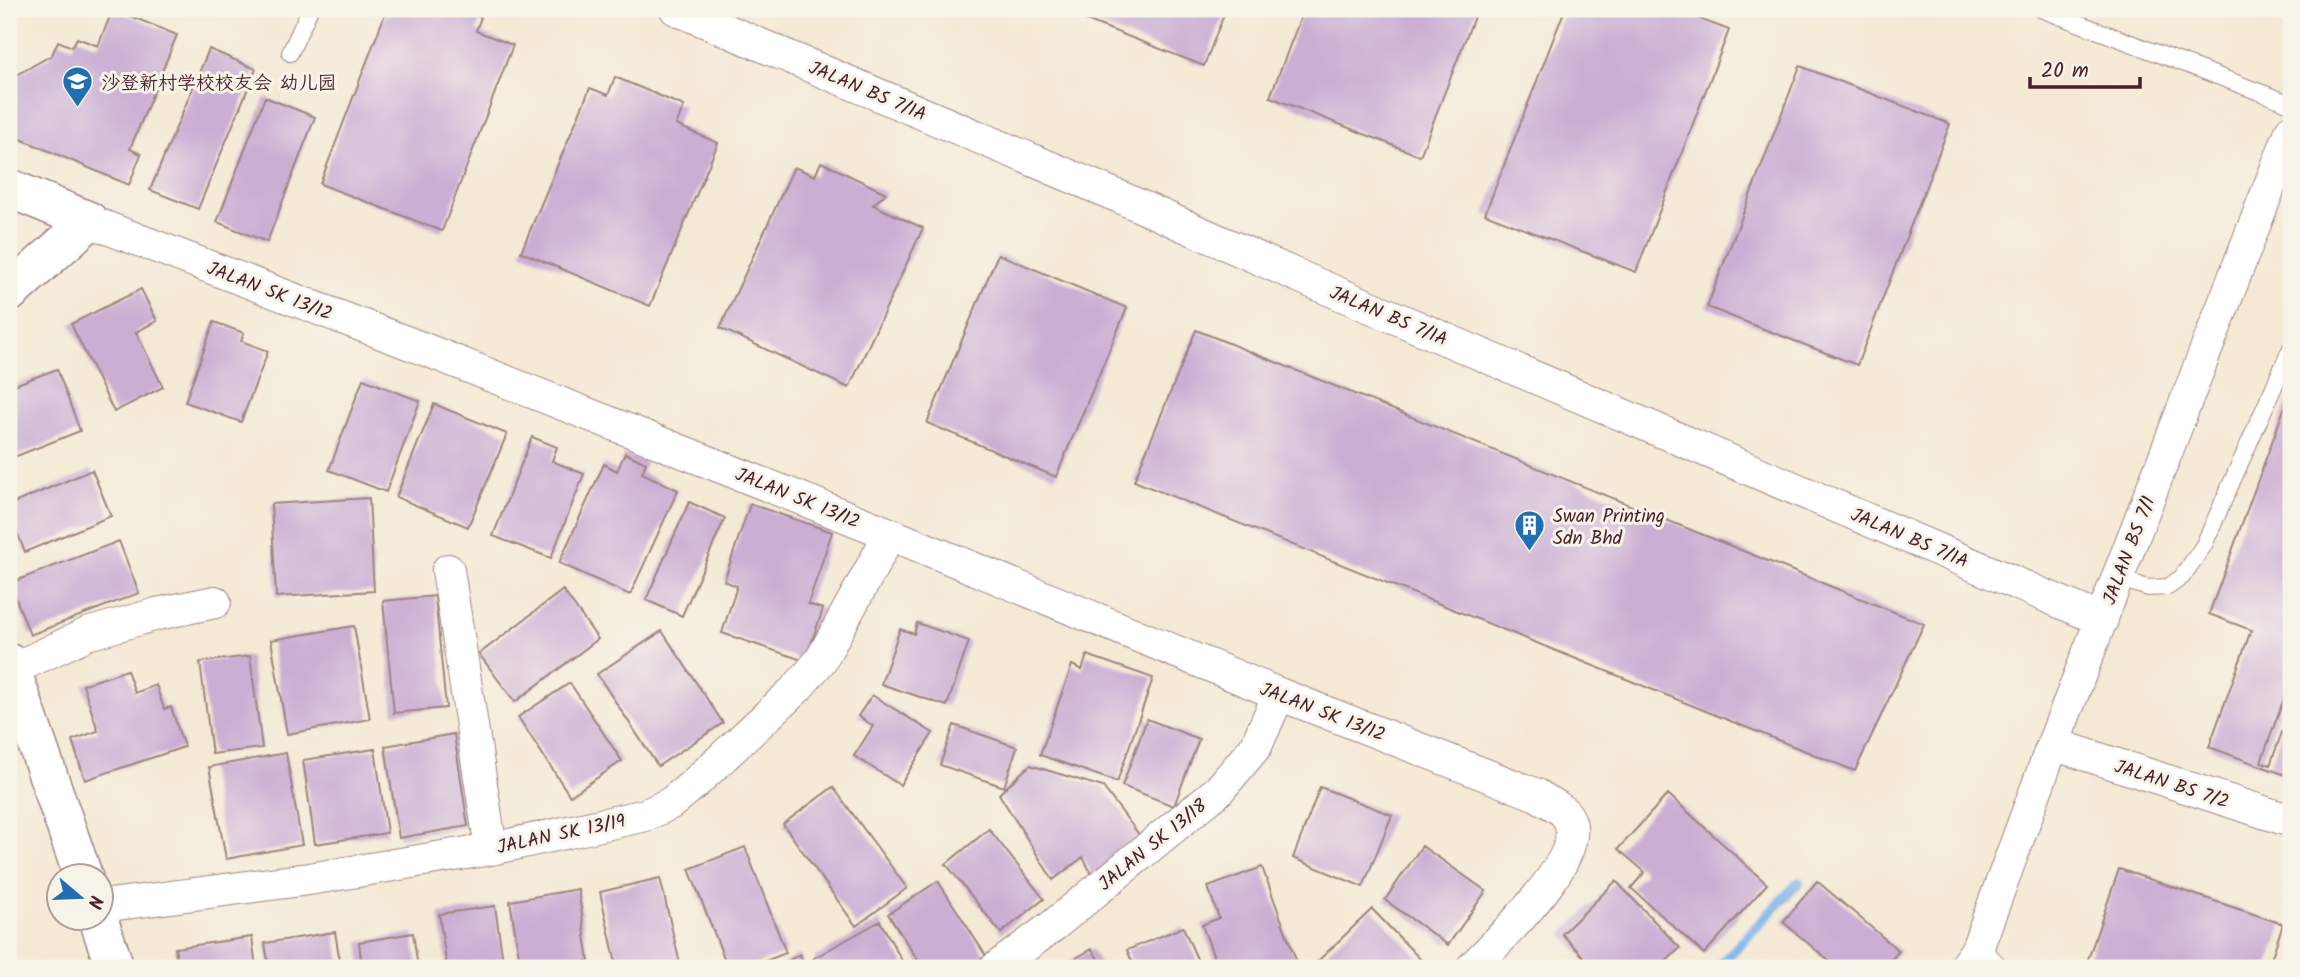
<svg xmlns="http://www.w3.org/2000/svg" width="2300" height="977" font-family="Kalam,'LXGW WenKai TC',sans-serif">
<style>
.lines{fill:none;stroke-linecap:round;stroke-linejoin:round}
.stream{stroke:#7fb2ec;stroke-width:10}
.building{fill:#caaed4}
.service-casing{stroke:#9f8480;stroke-width:18}
.minor-casing{stroke:#9f8480;stroke-width:34}
.tertiary-casing{stroke:#9f8480;stroke-width:41}
.service{stroke:#fff;stroke-width:16}
.minor{stroke:#fff;stroke-width:32}
.tertiary{stroke:#fff;stroke-width:38}
.labels{text-anchor:middle;stroke-width:6;stroke-linejoin:round;paint-order:stroke}
.poi-label{font-size:19px;fill:#4a1f2b;stroke:#f7f3e8;text-anchor:start}
.street-label{font-size:19px;fill:#4a1f2b;stroke:#f7f3e8}
</style>
<rect width="100%" height="100%" fill="#f7f3e8"/>
<filter id="ink" filterUnits="userSpaceOnUse"><feTurbulence type="fractalNoise" baseFrequency=".0143" numOctaves="2"/><feDisplacementMap in="SourceGraphic" scale="14" xChannelSelector="R" yChannelSelector="G"/><feConvolveMatrix kernelMatrix="1 2 1 2 8 2 1 2 1" color-interpolation-filters="sRGB"/></filter>
<filter id="wash" filterUnits="userSpaceOnUse"><feTurbulence type="fractalNoise" baseFrequency=".00686" numOctaves="4" result="noise"/><feDisplacementMap in="SourceGraphic" scale="28" xChannelSelector="R" yChannelSelector="G"/><feGaussianBlur stdDeviation="1.57" result="paint"/><feColorMatrix in="noise" values="0 0 0 0 0 0 0 0 0 0 0 0 0 0 0 0 0 1.4 0 .05"/><feComposite in="paint" operator="in"/></filter>
<g filter="url(#wash)">
<rect width="100%" height="100%" fill="#f4e9d4"/>
<g class="lines">
<path class="stream" d="M 1717,968 L 1799,882"/>
</g>
<g id="blocks">
<path class="building" d="M 113,9 L 177,35 L 130,149 L 141,154 L 129,185 L 9,134 L 9,84 L 11,78 L 52,55 L 58,41 L 72,47 L 77,38 L 98,46 Z
M 387,9 L 459,9 L 481,17 L 476,31 L 513,45 L 442,231 L 320,184 Z
M 1058,9 L 1226,9 L 1204,66 Z
M 1304,9 L 1477,9 L 1420,156 L 1270,97 Z
M 1565,9 L 1673,9 L 1729,30 L 1636,272 L 1485,214 Z
M 209,49 L 256,69 L 198,209 L 150,190 Z
M 1800,66 L 1950,124 L 1857,365 L 1707,307 Z
M 615,77 L 684,106 L 676,125 L 718,143 L 650,306 L 521,252 L 590,88 L 608,95 Z
M 265,97 L 315,117 L 267,242 L 217,222 Z
M 821,162 L 886,193 L 873,205 L 923,228 L 849,388 L 720,328 L 794,167 L 815,176 Z
M 998,254 L 1127,308 L 1056,477 L 927,423 Z
M 141,289 L 157,321 L 136,332 L 163,387 L 114,412 L 71,324 Z
M 214,322 L 244,333 L 241,341 L 268,351 L 241,422 L 185,402 Z
M 1196,330 L 1924,624 L 1855,771 L 1134,481 Z
M 57,369 L 80,431 L 9,459 L 9,387 Z
M 363,379 L 420,401 L 386,492 L 329,470 Z
M 2291,390 L 2291,679 L 2261,762 L 2270,765 L 2291,708 L 2291,777 L 2209,747 L 2251,630 L 2209,614 Z
M 434,404 L 507,434 L 468,527 L 396,497 Z
M 532,437 L 557,447 L 552,461 L 584,474 L 551,558 L 493,536 Z
M 625,453 L 646,463 L 642,473 L 678,490 L 630,595 L 559,563 L 604,464 L 617,471 Z
M 92,470 L 111,516 L 25,552 L 9,512 L 9,505 Z
M 369,498 L 374,591 L 276,597 L 271,504 Z
M 689,502 L 725,518 L 682,616 L 646,600 Z
M 750,504 L 832,532 L 808,604 L 823,609 L 805,661 L 722,633 L 737,586 L 724,581 Z
M 119,541 L 139,593 L 30,635 L 10,583 Z
M 563,590 L 598,639 L 515,702 L 479,654 Z
M 435,596 L 446,708 L 394,713 L 383,601 Z
M 917,623 L 969,641 L 947,706 L 881,684 L 900,629 L 914,634 Z
M 354,626 L 370,719 L 287,734 L 271,640 Z
M 662,631 L 723,723 L 658,766 L 597,674 Z
M 1087,655 L 1153,678 L 1117,782 L 1040,755 L 1072,665 L 1082,670 Z
M 250,656 L 262,748 L 212,754 L 200,662 Z
M 127,670 L 135,693 L 156,685 L 164,709 L 171,707 L 184,747 L 85,780 L 72,740 L 98,731 L 83,685 Z
M 570,683 L 622,761 L 570,796 L 518,717 Z
M 872,695 L 933,733 L 900,785 L 854,756 L 873,726 L 858,716 Z
M 1147,719 L 1199,739 L 1174,806 L 1122,786 Z
M 954,725 L 1017,747 L 1004,787 L 940,765 Z
M 454,734 L 468,826 L 399,838 L 385,746 Z
M 375,749 L 387,833 L 315,844 L 303,760 Z
M 286,753 L 302,845 L 226,859 L 209,767 Z
M 1030,765 L 1103,787 L 1143,840 L 1095,881 L 1083,857 L 1053,880 L 999,794 Z
M 833,787 L 907,888 L 856,926 L 783,824 Z
M 1320,787 L 1392,815 L 1363,887 L 1293,858 Z
M 1668,794 L 1767,884 L 1704,954 L 1631,888 L 1645,872 L 1618,849 Z
M 989,829 L 1044,899 L 1001,933 L 946,864 Z
M 1422,846 L 1486,891 L 1448,945 L 1385,900 Z
M 745,847 L 786,953 L 747,968 L 728,968 L 689,869 Z
M 1262,867 L 1299,968 L 1218,968 L 1202,925 L 1219,918 L 1208,887 Z
M 2119,869 L 2283,924 L 2268,968 L 2085,968 Z
M 660,878 L 681,968 L 617,968 L 600,892 Z
M 938,881 L 986,956 L 968,968 L 923,968 L 888,914 Z
M 1616,881 L 1680,948 L 1659,968 L 1594,968 L 1562,934 Z
M 1817,881 L 1899,951 L 1884,968 L 1837,968 L 1783,922 Z
M 578,889 L 589,961 L 545,968 L 521,968 L 510,901 Z
M 495,906 L 504,968 L 447,968 L 439,914 Z
M 1372,909 L 1425,964 L 1420,968 L 1322,968 L 1316,963 Z
M 880,921 L 906,968 L 820,968 L 814,958 Z
M 1183,927 L 1201,968 L 1135,968 L 1127,950 Z
M 335,932 L 341,968 L 269,968 L 265,943 Z
M 413,933 L 418,968 L 362,968 L 359,942 Z
M 252,937 L 256,968 L 178,968 L 175,948 Z
M 1092,949 L 1103,968 L 1058,968 Z
M 800,954 L 805,968 L 776,968 Z"/>
</g>
</g>
<g filter="url(#ink)">
<use href="#blocks" fill-opacity="0" stroke="#9f8480" stroke-width="2"/>
<g class="lines">
<defs>
<path id="service" d="M 2041,9 L 2291,104
M 290,53 L 310,9
M 2117,578 L 2148,588 L 2168,587 L 2182,577 L 2204,545 L 2291,348
M 1977,949 L 1989,955 L 2002,968"/>
<path id="minor" d="M 676,9 L 1122,198 L 1305,279 L 2102,620
M 89,221 L 429,351 L 890,534 L 1279,694 L 1537,795 C 1546,801 1561,807 1567,816 C 1593,854 1496,942 1472,968
M 448,570 L 491,849
M 11,670 L 87,634 L 157,614 L 215,602
M 2053,744 L 2291,821
M 102,906 L 309,879 L 491,849 L 646,815 L 671,803 L 694,784 L 797,688 L 821,660 L 890,534
M 996,968 L 1054,925 L 1219,790 L 1256,746 L 1279,694
M 1964,968 L 1977,949 L 2053,744 L 2291,131"/>
<path id="tertiary" d="M 9,188 L 89,221 L 9,293
M 9,663 L 83,876
M 98,918 L 115,968"/>
</defs>
<use href="#service" class="service-casing"/>
<use href="#minor" class="minor-casing"/>
<use href="#tertiary" class="tertiary-casing"/>
<use href="#service" class="service"/>
<use href="#minor" class="minor"/>
<use href="#tertiary" class="tertiary"/>
</g>
</g>
<defs>
<symbol id="school-pin" viewBox="-11 -11 22 30"><path d="M0 17L-7.5 6A9.5 9.5 0 1 1 7.5 6Z" fill="#1f6fb2" stroke="#f7f3e8"/><path d="M0-5L7-2L0 1L-7-2ZM-4 1L0 2.5L4 1V4Q0 6-4 4Z" fill="#fff"/></symbol>
<symbol id="building-pin" viewBox="-11 -11 22 30"><path d="M0 17L-7.5 6A9.5 9.5 0 1 1 7.5 6Z" fill="#1f6fb2" stroke="#f7f3e8"/><path d="M-4-6H4V6H1V3H-1V6H-4ZM-2.5-4.3h1.7v1.8h-1.7ZM.8-4.3h1.7v1.8H.8ZM-2.5-1h1.7V.8h-1.7ZM.8-1h1.7V.8H.8Z" fill="#fff"/></symbol>
</defs>
<g fill-rule="evenodd">
<use href="#school-pin" x="60" y="64" width="35" height="47"/>
<use href="#building-pin" x="1512" y="508" width="35" height="47"/>
</g>
<g class="labels">
<g class="poi-label">
<text x="101" y="89">沙登新村学校校友会 幼儿园</text>
<text x="1553" y="522">Swan Printing<tspan x="1553" dy="22">Sdn Bhd</tspan></text>
</g>
<g class="street-label">
<text transform="translate(868 90) rotate(23)" y="7">JALAN BS 7/1A</text>
<text transform="translate(270 290) rotate(21)" y="7">JALAN SK 13/12</text>
<text transform="translate(1389 315) rotate(23)" y="7">JALAN BS 7/1A</text>
<text transform="translate(798 497) rotate(22)" y="7">JALAN SK 13/12</text>
<text transform="translate(1910 537) rotate(23)" y="7">JALAN BS 7/1A</text>
<text transform="translate(2128 550) rotate(-69)" y="7">JALAN BS 7/1</text>
<text transform="translate(1323 711) rotate(21)" y="7">JALAN SK 13/12</text>
<text transform="translate(2172 783) rotate(18)" y="7">JALAN BS 7/2</text>
<text transform="translate(561 833) rotate(-12)" y="7">JALAN SK 13/19</text>
<text transform="translate(1152 844) rotate(-39)" y="7">JALAN SK 13/18</text>
</g>
</g>
<rect width="2300" height="977" fill="none" stroke="#f7f3e8" stroke-width="35"/>
<g transform="translate(80 897) rotate(109)"><circle r="33" fill="#f7f3e8" stroke="#b29e9c" stroke-width="2"/>
<path d="M0-5L12 26L0 18L-12 26Z" fill="#1f6fb2"/>
<text y="-10" font-size="19" font-weight="bold" text-anchor="middle" fill="#4a1f2b">N</text>
</g>
<path d="M2030 77v10h110v-10" fill="none" stroke="#4a1f2b" stroke-width="3.5"/>
<text x="2041" y="77" font-size="21" fill="#4a1f2b" stroke="#f7f3e8" stroke-width="5" paint-order="stroke">20 m</text>
</svg>
